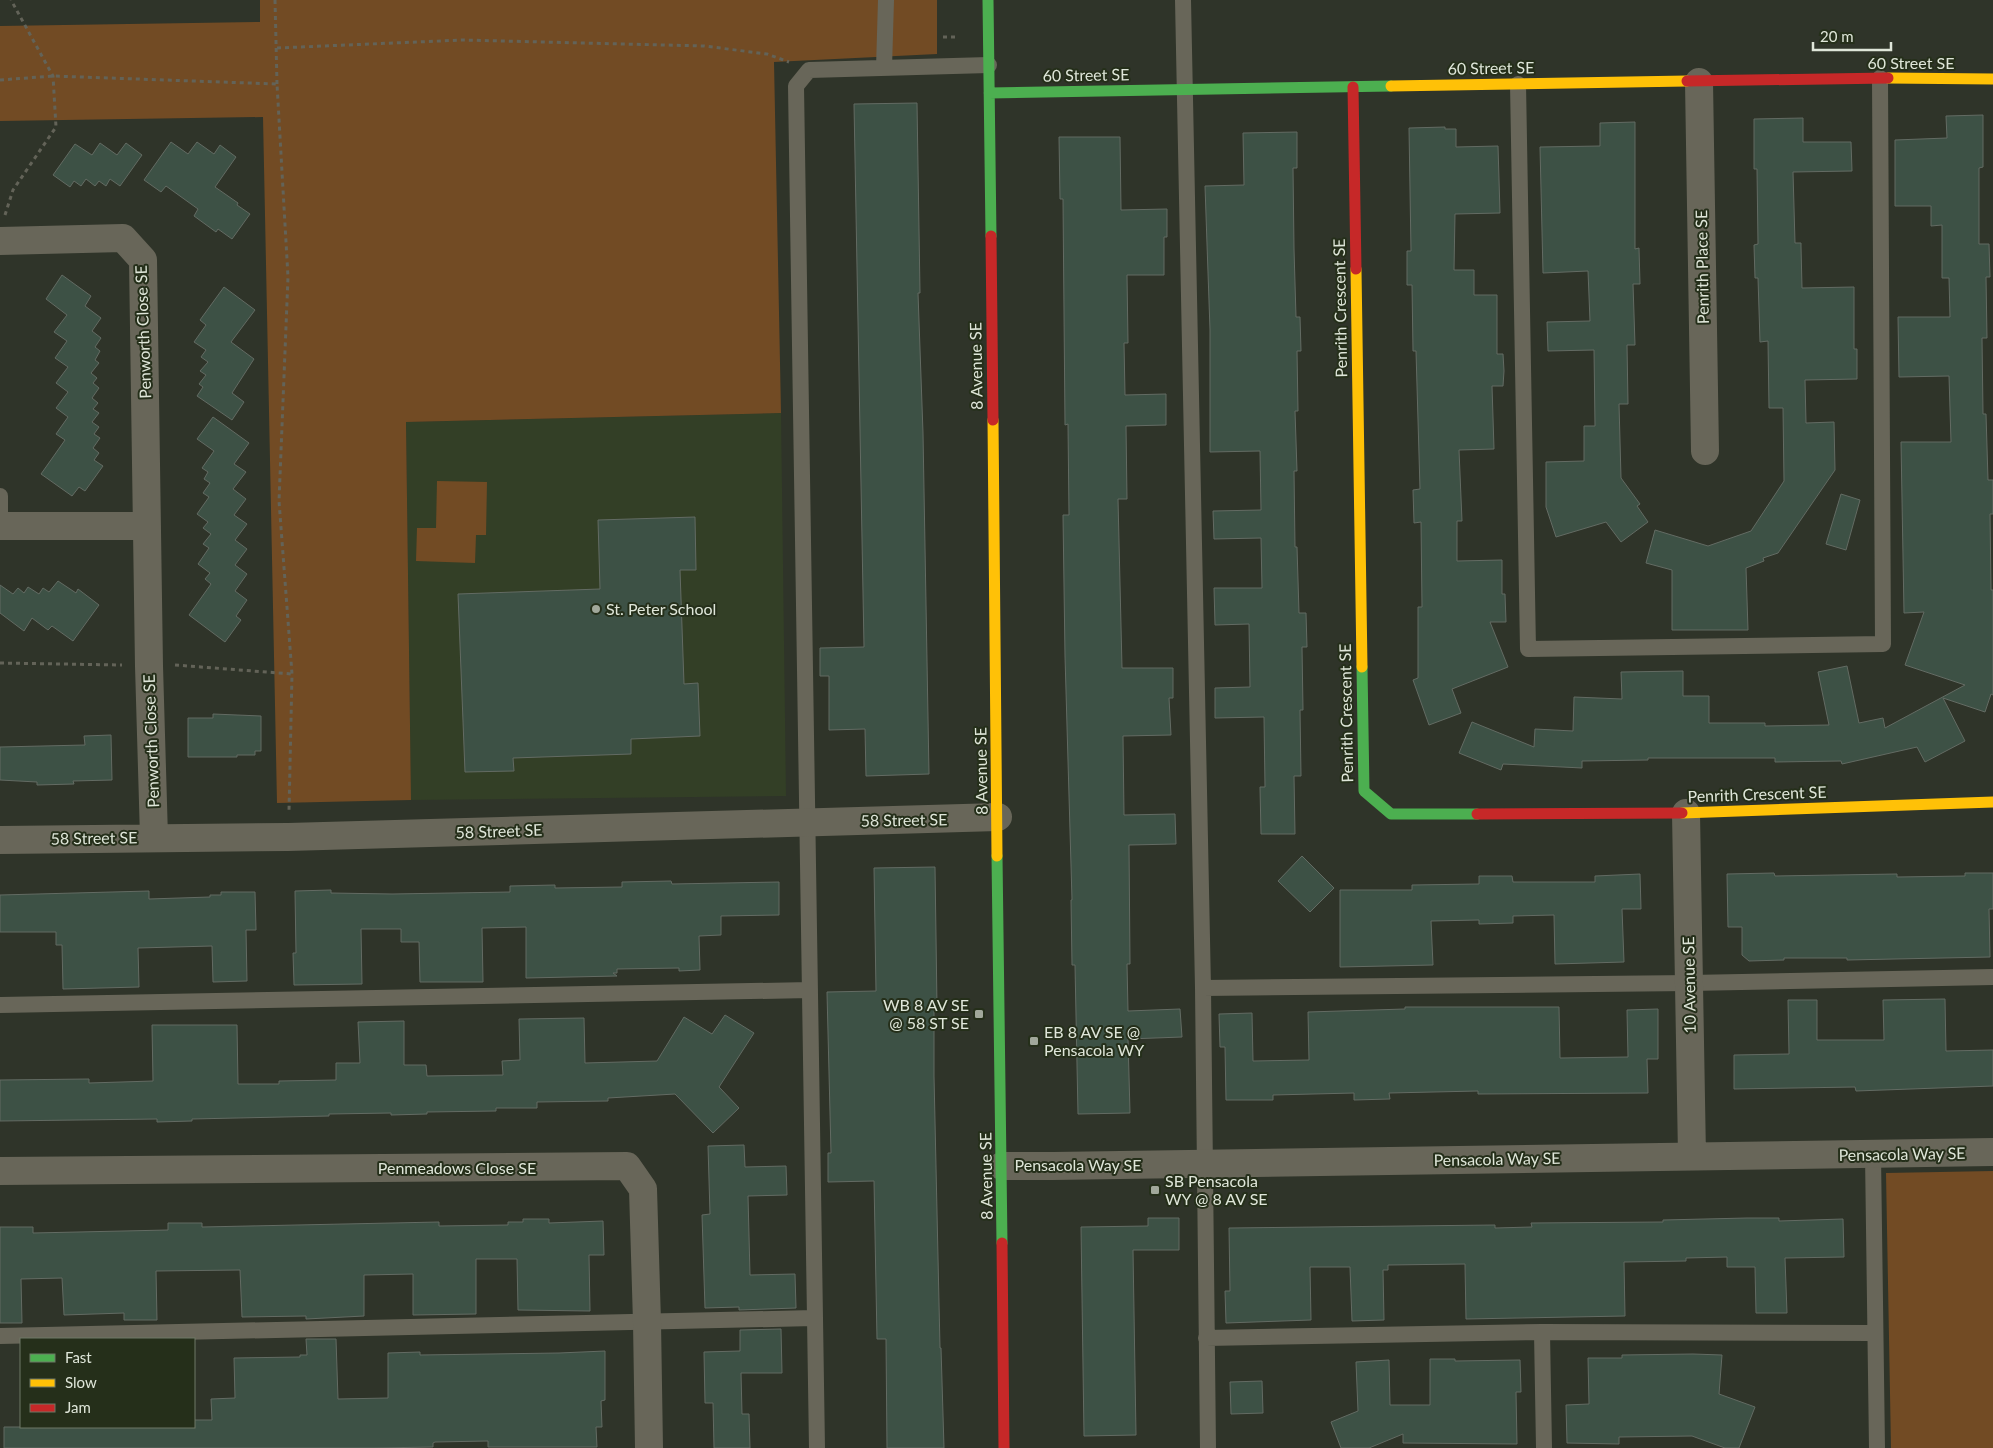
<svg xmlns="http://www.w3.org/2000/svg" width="1993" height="1448" font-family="Lato,sans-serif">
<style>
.built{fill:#333f26}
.green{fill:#724b24}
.building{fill:#3d5145;stroke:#636b63}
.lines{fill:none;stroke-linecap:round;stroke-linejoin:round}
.path{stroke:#636358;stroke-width:3;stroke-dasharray:4 4;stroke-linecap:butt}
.lane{stroke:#686659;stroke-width:16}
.street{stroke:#686659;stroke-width:28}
.fast{stroke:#4caf50;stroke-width:11}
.slow{stroke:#ffc107;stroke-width:11}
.jam{stroke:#c62828;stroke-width:11}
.poi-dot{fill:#a1a89b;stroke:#252f1a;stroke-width:2}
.labels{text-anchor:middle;stroke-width:4;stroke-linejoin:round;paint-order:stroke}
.street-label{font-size:16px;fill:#dfe6d9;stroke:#252f1a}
.poi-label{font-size:16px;fill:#dfe6d9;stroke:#252f1a;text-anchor:start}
</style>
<rect width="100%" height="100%" fill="#2f3429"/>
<path class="built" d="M 781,413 L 786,796 L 411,800 L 406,422 Z"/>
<path class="green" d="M 260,0 L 937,0 L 937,54 L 774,62 L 781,413 L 406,422 L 411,800 L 277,803 L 263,117 L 0,121 L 0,26 L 260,22 Z
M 437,481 L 487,482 L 486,535 L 476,535 L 475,563 L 416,561 L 417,528 L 436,528 Z
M 1993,1171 L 1993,1448 L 1891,1448 L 1886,1173 Z"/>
<path class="building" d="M 917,103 L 920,293 L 918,293 L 923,433 L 929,774 L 866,776 L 865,729 L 829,730 L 829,676 L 820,676 L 820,648 L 864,647 L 854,104 Z
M 1983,115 L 1983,167 L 1979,168 L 1979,244 L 1989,244 L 1990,277 L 1986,277 L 1987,338 L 1982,338 L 1983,414 L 1986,414 L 1988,480 L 1993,480 L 1993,514 L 1990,514 L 1991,590 L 1993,590 L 1993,695 L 1991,694 L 1985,712 L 1943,698 L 1965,741 L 1925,762 L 1917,747 L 1842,764 L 1841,761 L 1775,762 L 1775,758 L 1648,758 L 1648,760 L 1582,761 L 1582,768 L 1503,764 L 1501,770 L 1459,753 L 1472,722 L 1534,747 L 1535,729 L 1573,731 L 1574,697 L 1622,699 L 1621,672 L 1683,671 L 1683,696 L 1709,696 L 1709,723 L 1765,723 L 1765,726 L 1829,725 L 1818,672 L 1847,666 L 1859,723 L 1883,718 L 1885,728 L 1965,685 L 1905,665 L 1924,612 L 1904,613 L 1901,442 L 1951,442 L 1949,376 L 1899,377 L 1898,317 L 1950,317 L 1949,278 L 1942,278 L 1942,225 L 1931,226 L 1931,206 L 1895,206 L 1895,140 L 1947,138 L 1946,116 Z
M 1803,118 L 1803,142 L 1851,142 L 1852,171 L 1793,172 L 1795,243 L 1801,243 L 1801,246 L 1802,288 L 1854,287 L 1854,349 L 1857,349 L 1857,379 L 1805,380 L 1806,423 L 1834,422 L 1835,470 L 1778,553 L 1763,558 L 1764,561 L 1746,568 L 1748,630 L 1672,630 L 1672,570 L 1646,563 L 1655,530 L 1708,546 L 1751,531 L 1784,481 L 1783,408 L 1769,408 L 1768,341 L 1760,342 L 1758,278 L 1755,278 L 1754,245 L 1758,244 L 1757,169 L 1754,169 L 1754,119 Z
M 1635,122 L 1635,249 L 1639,248 L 1640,284 L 1633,284 L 1635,345 L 1627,345 L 1628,404 L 1619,404 L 1621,478 L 1640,504 L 1637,506 L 1648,522 L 1621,542 L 1606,522 L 1556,537 L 1546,507 L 1546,462 L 1584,461 L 1584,426 L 1595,426 L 1594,350 L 1548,351 L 1547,322 L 1590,321 L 1588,271 L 1543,273 L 1540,147 L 1600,146 L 1600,123 Z
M 1445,127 L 1445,129 L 1456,129 L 1456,147 L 1498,146 L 1500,213 L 1455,214 L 1454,270 L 1474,270 L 1474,295 L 1497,295 L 1497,354 L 1503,354 L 1504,371 L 1503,386 L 1492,386 L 1494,449 L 1459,450 L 1462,521 L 1457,521 L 1457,561 L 1502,560 L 1502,594 L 1505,594 L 1506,622 L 1490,622 L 1508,667 L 1452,689 L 1461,713 L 1429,725 L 1413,680 L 1418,678 L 1418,607 L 1422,607 L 1421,522 L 1414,523 L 1413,490 L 1420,489 L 1416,351 L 1413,351 L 1412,285 L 1407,285 L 1407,251 L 1411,251 L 1409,128 Z
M 1297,132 L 1297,168 L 1293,168 L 1294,249 L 1296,317 L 1300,317 L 1301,351 L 1297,351 L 1298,411 L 1295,411 L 1297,471 L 1294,471 L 1295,547 L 1297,547 L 1299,613 L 1306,613 L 1307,647 L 1302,647 L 1303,710 L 1300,710 L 1301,776 L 1294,776 L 1295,834 L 1261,834 L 1260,787 L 1265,787 L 1264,717 L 1215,718 L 1215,688 L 1250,687 L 1249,624 L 1215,625 L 1214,588 L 1262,588 L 1261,538 L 1214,539 L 1213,511 L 1261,510 L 1260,451 L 1210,452 L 1210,330 L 1205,186 L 1244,185 L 1243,133 Z
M 1059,137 L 1120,137 L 1121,210 L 1167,209 L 1167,237 L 1164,237 L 1164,275 L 1127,275 L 1128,343 L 1124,343 L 1125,395 L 1166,394 L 1166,425 L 1126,426 L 1127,499 L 1118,499 L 1122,668 L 1173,668 L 1173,698 L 1169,698 L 1171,735 L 1123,736 L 1124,815 L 1175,814 L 1176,844 L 1129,845 L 1130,964 L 1127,964 L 1128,1011 L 1180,1009 L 1182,1037 L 1128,1039 L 1130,1113 L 1078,1114 L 1075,965 L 1072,965 L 1071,900 L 1072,900 L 1065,656 L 1063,515 L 1069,515 L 1068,424 L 1065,425 L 1063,199 L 1060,199 Z
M 171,142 L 188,154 L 197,142 L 214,154 L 220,145 L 236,157 L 215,187 L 238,203 L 237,205 L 250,214 L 232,239 L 218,229 L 216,232 L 194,216 L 198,209 L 166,186 L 161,192 L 144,180 Z
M 100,143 L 117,155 L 126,143 L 142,155 L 120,186 L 110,179 L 106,186 L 99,181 L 95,186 L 86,179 L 81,186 L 74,181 L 70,187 L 53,175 L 75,144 L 92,155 Z
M 62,275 L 91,296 L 85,306 L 101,318 L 92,331 L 101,338 L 95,347 L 100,351 L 95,360 L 99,363 L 91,373 L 97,378 L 93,383 L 99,388 L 92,398 L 98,403 L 93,409 L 99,413 L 92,422 L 99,427 L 94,434 L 100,438 L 93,448 L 99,453 L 94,460 L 103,466 L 85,491 L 79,487 L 72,496 L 41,474 L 65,440 L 56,434 L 68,417 L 56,408 L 68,392 L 56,383 L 68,367 L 55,358 L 67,341 L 54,332 L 67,315 L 46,299 Z
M 224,287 L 255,310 L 231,342 L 254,359 L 232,393 L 244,402 L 232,420 L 197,396 L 203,387 L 199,384 L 206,375 L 200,371 L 208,362 L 201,357 L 206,350 L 194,342 L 206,325 L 200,320 Z
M 213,417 L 249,443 L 234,464 L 246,472 L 233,489 L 246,499 L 234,515 L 247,524 L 235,540 L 247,549 L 235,565 L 247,574 L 235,591 L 247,600 L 236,616 L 241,620 L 225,642 L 189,615 L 211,584 L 205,579 L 210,573 L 198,564 L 209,548 L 203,544 L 211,534 L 203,528 L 208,522 L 197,514 L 209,497 L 203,493 L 210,483 L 204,479 L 208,472 L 202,468 L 214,451 L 197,439 Z
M 1841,494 L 1860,500 L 1846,550 L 1826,544 Z
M 695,517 L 696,570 L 680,570 L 684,684 L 698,683 L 700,736 L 631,739 L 631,754 L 513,758 L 514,771 L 465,772 L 458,594 L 600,589 L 598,520 Z
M 58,581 L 76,593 L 78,589 L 99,605 L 73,641 L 52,626 L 48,630 L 32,618 L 24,631 L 0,613 L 0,585 L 13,594 L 18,588 L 24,593 L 28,587 L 39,594 L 43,588 L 49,592 Z
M 213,714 L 261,716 L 261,751 L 255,751 L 255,755 L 237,755 L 237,757 L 188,757 L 188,718 L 213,718 Z
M 111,735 L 112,780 L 73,781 L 74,784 L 37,785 L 37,782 L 0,780 L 0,747 L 85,745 L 84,736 Z
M 1302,856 L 1334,888 L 1310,912 L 1278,881 Z
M 935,867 L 937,1007 L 934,1007 L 934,1076 L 940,1348 L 941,1348 L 944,1448 L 887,1448 L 886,1339 L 877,1339 L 874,1181 L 828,1182 L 828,1153 L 831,1153 L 827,992 L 876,991 L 874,868 Z
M 1774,873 L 1775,876 L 1897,874 L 1897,877 L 1965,876 L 1965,873 L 1993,873 L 1993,909 L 1989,909 L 1990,957 L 1847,960 L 1847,958 L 1784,958 L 1784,960 L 1749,961 L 1742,955 L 1742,927 L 1728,927 L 1727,874 Z
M 1640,874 L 1641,909 L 1622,909 L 1624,962 L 1555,964 L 1554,915 L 1513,916 L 1513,923 L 1479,924 L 1479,920 L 1431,921 L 1433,965 L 1340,967 L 1340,890 L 1412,890 L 1412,885 L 1479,884 L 1479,876 L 1512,876 L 1513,882 L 1595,882 L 1595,876 Z
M 671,881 L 672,884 L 779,882 L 779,915 L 721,916 L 721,935 L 699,936 L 700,970 L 679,971 L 679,968 L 617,969 L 617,973 L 613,973 L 617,976 L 526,978 L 526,927 L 482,928 L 483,982 L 420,982 L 419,942 L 401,942 L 401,929 L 361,929 L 362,984 L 294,985 L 293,953 L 296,953 L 295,891 L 331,890 L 331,893 L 392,894 L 510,892 L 510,886 L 555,885 L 555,888 L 622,887 L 622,882 Z
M 149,891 L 149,899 L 210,897 L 210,895 L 221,895 L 221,892 L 255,892 L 256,930 L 246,930 L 247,981 L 213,982 L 212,946 L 138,948 L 139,987 L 63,989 L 62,945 L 56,945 L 56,932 L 0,932 L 0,895 Z
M 1945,999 L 1946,1051 L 1993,1050 L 1993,1086 L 1856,1091 L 1855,1087 L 1734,1089 L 1734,1055 L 1789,1054 L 1788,1000 L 1817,1000 L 1817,1040 L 1884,1040 L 1883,1000 Z
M 1405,1007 L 1559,1007 L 1560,1058 L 1628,1057 L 1627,1010 L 1658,1009 L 1658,1059 L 1647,1059 L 1648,1093 L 1478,1094 L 1478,1091 L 1389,1093 L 1390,1099 L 1354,1100 L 1354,1093 L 1273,1095 L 1273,1100 L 1226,1100 L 1225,1047 L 1220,1047 L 1219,1014 L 1252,1013 L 1253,1061 L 1309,1060 L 1308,1012 L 1405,1009 Z
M 725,1015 L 754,1033 L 719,1087 L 739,1108 L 713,1133 L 675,1094 L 608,1098 L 608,1101 L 537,1102 L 537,1108 L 496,1108 L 496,1111 L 427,1112 L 427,1114 L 391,1115 L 391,1113 L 329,1114 L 329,1116 L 192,1119 L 192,1121 L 157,1122 L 157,1119 L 0,1121 L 0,1080 L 89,1079 L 89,1083 L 153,1081 L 152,1025 L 237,1025 L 238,1084 L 279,1084 L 279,1081 L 336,1080 L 336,1063 L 360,1063 L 358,1022 L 404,1021 L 404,1065 L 426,1065 L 427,1076 L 503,1075 L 502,1061 L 520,1060 L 519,1019 L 584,1018 L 585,1063 L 657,1061 L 684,1017 L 712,1034 Z
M 744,1145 L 745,1167 L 786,1166 L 787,1195 L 748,1196 L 750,1275 L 795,1274 L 796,1308 L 739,1310 L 739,1307 L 705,1308 L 702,1215 L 710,1214 L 708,1146 Z
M 1148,1218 L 1179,1218 L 1179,1250 L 1133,1250 L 1136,1435 L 1084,1436 L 1081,1227 L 1148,1226 Z
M 1747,1218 L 1779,1218 L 1779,1221 L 1843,1219 L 1844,1257 L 1785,1258 L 1787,1313 L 1756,1313 L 1755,1267 L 1727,1267 L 1727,1257 L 1686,1258 L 1686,1261 L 1624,1262 L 1625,1316 L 1466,1319 L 1465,1264 L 1388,1265 L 1388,1270 L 1383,1270 L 1384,1320 L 1352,1321 L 1350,1267 L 1310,1267 L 1311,1320 L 1226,1323 L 1225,1291 L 1230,1291 L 1229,1228 L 1495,1225 L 1495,1228 L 1532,1227 L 1531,1223 L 1663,1222 L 1663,1220 Z
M 523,1219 L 549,1219 L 549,1223 L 603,1221 L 604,1255 L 589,1255 L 590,1311 L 518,1310 L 517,1259 L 476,1259 L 476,1314 L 413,1315 L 413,1274 L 364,1275 L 364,1316 L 306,1319 L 306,1316 L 242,1317 L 240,1270 L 156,1271 L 157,1320 L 124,1320 L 124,1313 L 64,1315 L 62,1278 L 21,1279 L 22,1323 L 0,1323 L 0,1227 L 33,1227 L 33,1233 L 168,1230 L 168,1223 L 202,1223 L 202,1227 L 439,1222 L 439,1226 L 508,1225 L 508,1222 L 523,1222 Z
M 781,1329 L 782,1373 L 741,1373 L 742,1414 L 749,1414 L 750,1448 L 714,1448 L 713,1403 L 705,1403 L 704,1352 L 740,1351 L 740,1330 Z
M 306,1339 L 336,1339 L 338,1399 L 388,1398 L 388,1353 L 420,1352 L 420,1355 L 559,1353 L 605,1351 L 605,1400 L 601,1401 L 602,1427 L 596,1427 L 597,1447 L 488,1447 L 488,1441 L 435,1442 L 433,1443 L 433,1447 L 374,1448 L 4,1448 L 4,1427 L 194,1427 L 194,1420 L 212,1420 L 211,1399 L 235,1398 L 234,1358 L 300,1357 L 300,1355 L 307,1355 Z
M 1693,1354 L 1722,1355 L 1719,1394 L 1755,1407 L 1739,1448 L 1725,1448 L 1692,1436 L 1619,1437 L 1619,1444 L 1567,1443 L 1566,1405 L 1589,1404 L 1588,1358 L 1622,1358 L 1622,1355 Z
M 1430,1359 L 1455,1359 L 1455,1361 L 1520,1360 L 1521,1392 L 1516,1392 L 1517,1444 L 1403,1443 L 1403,1434 L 1369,1448 L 1341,1448 L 1331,1422 L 1358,1411 L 1356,1362 L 1389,1360 L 1390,1405 L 1430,1405 Z
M 1262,1381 L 1263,1413 L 1231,1414 L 1230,1382 Z"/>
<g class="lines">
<path class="path" d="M 275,0 L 277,84
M 943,37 L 958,37
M 277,48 L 463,40 L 704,46 L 767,54 L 789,62
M 0,80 L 53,76 L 277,84 L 288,277 L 279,501 L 292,674 L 289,811
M 5,215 L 13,190 L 56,127 L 53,76 L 11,0
M 0,663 L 122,665
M 175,665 L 292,674"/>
<path class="lane" d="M 1183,0 L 1203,988 L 1208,1448
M 884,68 L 886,0
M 1518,84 L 1528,649 L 1883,644 L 1880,78
M 0,496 L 0,526
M 1203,988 L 1690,983 L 1993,977
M 0,1005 L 810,990
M 1873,1155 L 1877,1448
M 1542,1332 L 1544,1448
M 0,1336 L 814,1318
M 1206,1338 L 1542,1332 L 1875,1333
M 817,1448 L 796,86 L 809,70 L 989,65"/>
<path class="street" d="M 1699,82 L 1705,451
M 0,241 L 123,238 L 143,260 L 149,666 L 154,837
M 0,526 L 147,526
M 1686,813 L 1692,1156
M 0,840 L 288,837 L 998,817
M 1002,1166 L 1053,1166 L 1993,1152
M 0,1171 L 627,1166 L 643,1189 L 647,1322 L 649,1448"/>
<path class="fast" d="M 988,0 L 991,236
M 989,93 L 1391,86
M 1362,667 L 1364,791 L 1391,814 L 1477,814
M 997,856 L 1002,1243"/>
<path class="slow" d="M 1888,78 L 1993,79
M 1391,86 L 1687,81
M 1356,269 L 1362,667
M 993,420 L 997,856
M 1682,813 L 1993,802"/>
<path class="jam" d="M 1687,81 L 1888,78
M 1353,87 L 1356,269
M 991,236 L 993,420
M 1477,814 L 1682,813
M 1002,1243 L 1004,1448"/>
</g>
<g class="poi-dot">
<circle cx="596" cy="609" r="5"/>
<rect x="974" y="1009" width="10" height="10" rx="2.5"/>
<rect x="1029" y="1036" width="10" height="10" rx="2.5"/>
<rect x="1150" y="1185" width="10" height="10" rx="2.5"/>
</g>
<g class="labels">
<g class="street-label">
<text x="1911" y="69">60 Street SE</text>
<text transform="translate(1491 68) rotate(-1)" y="6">60 Street SE</text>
<text transform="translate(1086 75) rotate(-1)" y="6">60 Street SE</text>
<text transform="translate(1702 267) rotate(-91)" y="6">Penrith Place SE</text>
<text transform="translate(1340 308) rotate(-91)" y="6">Penrith Crescent SE</text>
<text transform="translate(143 332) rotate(-92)" y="6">Penworth Close SE</text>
<text transform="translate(976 366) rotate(-91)" y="6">8 Avenue SE</text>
<text transform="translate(1346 713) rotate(-91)" y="6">Penrith Crescent SE</text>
<text transform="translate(151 741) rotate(-92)" y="6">Penworth Close SE</text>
<text transform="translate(981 771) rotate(-91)" y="6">8 Avenue SE</text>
<text transform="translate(1757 794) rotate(-2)" y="6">Penrith Crescent SE</text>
<text transform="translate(904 820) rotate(-1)" y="6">58 Street SE</text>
<text transform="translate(499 831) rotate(-2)" y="6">58 Street SE</text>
<text transform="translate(94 838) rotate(-1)" y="6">58 Street SE</text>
<text transform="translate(1689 985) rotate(-91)" y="6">10 Avenue SE</text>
<text transform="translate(1902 1154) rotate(-1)" y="6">Pensacola Way SE</text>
<text transform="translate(1497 1159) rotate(-1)" y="6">Pensacola Way SE</text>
<text x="1078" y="1171">Pensacola Way SE</text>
<text x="457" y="1174">Penmeadows Close SE</text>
<text transform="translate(986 1176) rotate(-91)" y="6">8 Avenue SE</text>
</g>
<g class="poi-label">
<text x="606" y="615">St. Peter School</text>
<text x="969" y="1011" text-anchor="end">WB 8 AV SE<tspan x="969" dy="18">@ 58 ST SE</tspan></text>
<text x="1044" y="1038">EB 8 AV SE @<tspan x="1044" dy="18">Pensacola WY</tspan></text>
<text x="1165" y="1187">SB Pensacola<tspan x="1165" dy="18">WY @ 8 AV SE</tspan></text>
</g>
</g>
<rect x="20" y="1338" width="175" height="90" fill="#252f1a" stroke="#6f7866"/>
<rect x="30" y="1354" width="25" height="8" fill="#4caf50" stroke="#6f7866"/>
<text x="65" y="1363" font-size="15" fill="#dfe6d9">Fast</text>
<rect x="30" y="1379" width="25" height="8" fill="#ffc107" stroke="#6f7866"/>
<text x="65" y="1388" font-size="15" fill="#dfe6d9">Slow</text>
<rect x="30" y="1404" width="25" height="8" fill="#c62828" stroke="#6f7866"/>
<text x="65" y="1413" font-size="15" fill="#dfe6d9">Jam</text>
<path d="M1813 42v8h78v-8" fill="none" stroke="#dfe6d9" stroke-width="2.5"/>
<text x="1820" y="42" font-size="15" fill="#dfe6d9" stroke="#252f1a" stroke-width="4" paint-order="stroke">20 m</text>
</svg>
